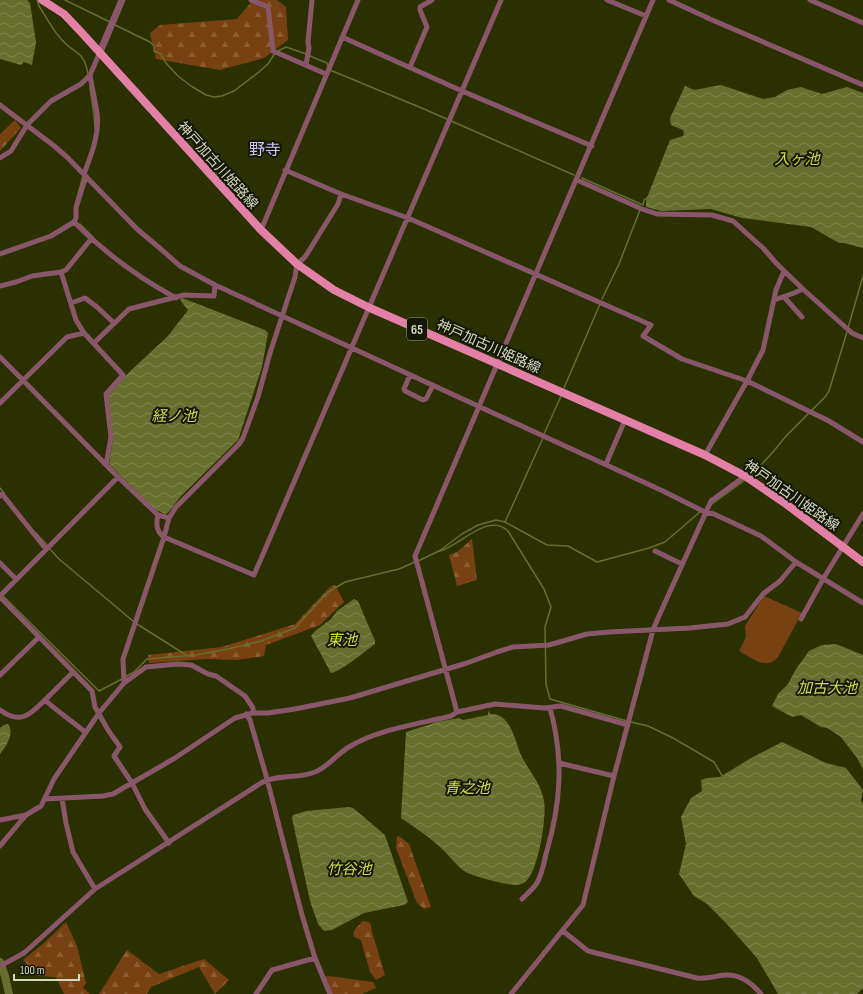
<svg xmlns="http://www.w3.org/2000/svg" width="863" height="994" font-family="'Sofia Sans Condensed','Noto Sans JP',sans-serif">
<style>
.green{fill:#784111}
.forest{fill:url(#forest-firs)}
.water{fill:url(#water-waves)}
.lines{fill:none;stroke-linecap:round;stroke-linejoin:round}
.stream{stroke:#666f2d;stroke-width:1.5}
.river{stroke:#666f2d;stroke-width:8}
.minor{stroke:#88586a;stroke-width:5}
.tertiary{stroke:#88586a;stroke-width:7}
.primary{stroke:#e280a7;stroke-width:8}
.labels{text-anchor:middle;stroke-width:4;stroke-linejoin:round;paint-order:stroke}
.shield{fill:#141705;stroke:#9a9e87;stroke-width:1}
.shield-label{font-size:13px;font-weight:bold;fill:#d3d8bf}
.street-label{font-size:14px;fill:#d3d8bf;stroke:#141705}
.water-label{font-size:15px;font-style:italic;fill:#cee03a;stroke:#141705}
.quarter-label{font-size:16px;fill:#cfc2fb;stroke:#141705}
</style>
<defs>
<pattern id="forest-firs" width="22" height="20" patternUnits="userSpaceOnUse"><rect width="22" height="20" fill="#784111"/><path d="M5 1l3.5 6h-7zM16 11l3.5 6h-7z" fill="#8a5c32"/></pattern>
<pattern id="water-waves" width="16" height="10" patternUnits="userSpaceOnUse"><rect width="16" height="10" fill="#666f2d"/><path d="M0 5q4-4 8 0t8 0" fill="none" stroke="#828953"/></pattern>
</defs>
<rect width="100%" height="100%" fill="#2b3001"/>
<path class="green" d="M 764,596 L 802,613 L 778,657 C 766,671 752,658 739,651 L 746,637 L 745,626 Z"/>
<path class="forest" d="M 253,0 L 277,0 L 286,7 L 288,40 L 264,58 L 220,70 L 156,59 L 150,33 L 160,25 L 237,19 Z
M 15,120 L 21,128 L 0,151 L 0,134 Z
M 472,539 L 477,580 L 457,586 L 449,555 L 457,552 Z
M 335,585 L 344,602 L 320,625 L 266,645 L 264,656 L 236,660 L 206,659 L 149,663 L 148,655 L 222,647 L 295,624 L 330,587 Z
M 399,836 L 409,844 L 431,907 L 424,909 L 417,903 L 396,848 L 397,837 Z
M 363,921 L 369,922 L 371,925 L 372,932 L 385,975 L 376,980 L 370,972 L 361,940 L 354,937 C 352,930 358,926 363,921 Z
M 66,922 L 77,946 L 86,983 L 83,988 L 90,994 L 64,994 L 56,977 L 38,976 L 23,960 L 44,943 Z
M 127,950 L 159,974 L 204,959 L 229,980 L 215,994 L 199,967 L 151,987 L 147,994 L 99,994 Z
M 329,976 L 373,982 L 376,988 L 362,994 L 332,994 L 325,977 Z"/>
<path class="water" d="M 0,0 L 27,0 L 30,3 L 36,42 L 32,65 L 24,62 L 21,65 L 0,59 Z
M 721,85 L 763,99 L 775,97 L 787,90 L 801,87 L 822,94 L 847,87 L 863,93 L 863,248 L 844,243 L 839,243 L 811,227 L 742,218 L 711,209 L 661,211 L 646,207 L 646,200 L 670,140 L 683,136 L 684,133 L 683,130 L 671,125 L 670,118 L 685,86 L 694,90 Z
M 182,298 L 265,330 L 268,333 L 262,367 L 238,440 L 181,496 L 168,513 L 165,514 L 156,510 L 152,507 L 109,464 L 113,440 L 108,395 L 124,377 L 168,336 L 188,310 L 180,300 Z
M 354,599 L 358,601 L 375,641 L 375,644 C 365,651 342,671 331,673 L 311,636 L 314,632 L 331,619 L 337,611 Z
M 836,644 L 863,655 L 863,769 L 857,758 L 841,737 L 827,728 L 821,727 L 801,715 L 792,717 L 772,706 L 778,694 L 788,684 L 796,669 L 809,651 L 822,645 Z
M 488,711 L 491,714 C 510,713 515,740 520,753 C 528,770 541,783 544,801 C 547,817 538,873 525,882 C 523,884 518,885 516,885 C 507,885 471,876 464,871 C 455,864 448,854 440,847 C 428,836 414,827 401,818 L 406,732 L 437,722 L 459,718 L 463,720 L 488,715 Z
M 8,724 C 15,733 6,747 0,754 L 0,728 L 4,725 Z
M 782,742 L 826,763 L 846,768 L 863,790 L 861,801 L 863,803 L 863,988 L 857,994 L 778,994 L 757,958 L 726,923 L 707,904 L 694,896 L 679,874 L 686,844 L 681,817 L 691,798 L 702,791 L 701,780 L 707,778 L 720,777 L 751,758 Z
M 349,807 L 353,808 L 359,813 L 385,835 L 408,902 L 404,905 L 364,913 L 332,930 L 324,931 L 318,924 L 310,901 L 292,818 L 293,815 L 306,811 Z"/>
<g class="lines">
<path class="stream" d="M 37,0 L 39,6 C 46,17 53,31 62,40 C 75,55 84,50 88,74
M 65,0 L 110,22
M 115,25 L 150,42 L 154,46 L 154,51 L 161,54 L 166,63 L 178,76 L 191,86 L 206,95 L 214,97 L 222,96 L 234,91 L 259,72 L 268,64 L 275,53
M 278,51 L 286,47 L 306,54
M 310,56 L 327,63 L 328,67
M 330,70 L 424,109 L 574,175
M 90,88 L 94,115 L 95,129
M 582,178 L 643,205 L 644,200 L 649,196
M 75,205 L 83,176
M 80,224 L 93,237
M 602,299 L 619,264 L 640,210
M 848,328 L 863,276
M 564,388 L 600,304
M 544,434 L 561,396
M 751,476 L 772,453 L 787,435 L 825,397 L 829,391 L 847,332
M 0,488 L 4,493
M 712,504 L 745,480
M 505,522 L 543,438
M 36,533 L 47,545
M 49,548 L 59,559 L 133,621
M 440,551 C 460,546 487,512 508,531 L 544,589 L 551,607 L 545,627 L 546,684 L 550,699 L 627,721
M 418,561 L 439,551 L 462,534 L 478,525 L 496,520 L 505,522 L 547,545 L 568,546 L 597,562 L 649,548 L 665,542 L 701,511
M 2,595 L 99,691 L 122,679
M 137,624 L 186,655
M 125,677 L 134,672 L 147,659 L 196,655 L 228,649 L 261,641 L 295,628 L 327,593 L 345,582 L 399,569 L 415,562
M 631,722 L 648,726 L 673,738 L 714,762 L 723,777"/>
<path class="river" d="M 0,962 L 5,976 L 9,994"/>
<path class="minor" d="M 251,0 L 268,7 L 273,51 L 326,74
M 607,0 L 646,16
M 669,0 L 710,19 L 863,85
M 810,0 L 863,23
M 342,37 L 462,91 L 592,146
M 306,65 L 309,48 L 308,42 L 312,0
M 410,67 L 427,27 L 420,10 L 420,7 L 432,0
M 0,105 L 53,145 L 67,157 L 137,229 L 162,250 L 180,266 L 215,285 L 663,491 L 705,512 L 714,514 L 761,536 L 796,562 L 863,603
M 0,158 L 11,151 L 27,125 L 51,101 L 81,84 L 90,75 L 100,52
M 285,170 L 341,194 L 408,218 L 651,325 L 643,336 L 682,359 L 747,381 L 829,421 L 863,442
M 84,174 C 91,155 100,134 97,113 C 95,100 92,88 90,75
M 577,180 L 642,209 L 657,214 L 712,215 L 733,221 L 764,249 L 776,263 L 805,291 L 852,333 L 863,338
M 74,222 C 104,252 139,278 176,298
M 261,230 L 358,0
M 0,254 L 51,236 L 74,222 L 76,218 L 76,208 L 86,176
M 61,272 L 76,320 L 84,333
M 0,286 L 16,282 L 32,276 L 61,272 L 66,270 L 91,239
M 784,297 L 802,317
M 774,300 L 794,293 L 803,289
M 71,303 L 85,298 L 97,307 L 114,323
M 94,343 L 129,309 L 184,295 L 214,296 L 215,285
M 0,357 L 118,477 L 158,515 L 169,518
M 410,375 L 404,389 L 405,391 L 423,400 L 426,399 L 433,385
M 0,403 L 67,337 L 84,333 L 123,375 L 106,394 L 111,437 L 106,465
M 705,455 L 747,381 L 763,350 L 776,290 L 784,271
M 606,464 L 625,420
M 0,496 L 2,494 L 46,549
M 158,515 C 156,524 156,531 164,537 L 254,575 L 501,0
M 655,551 L 682,564
M 0,563 L 16,579
M 0,596 L 118,477
M 0,597 L 92,691 L 95,707 L 108,730 L 120,747 L 114,756 L 132,783 L 145,809 L 169,843
M 801,619 L 823,579 L 863,514
M 0,675 L 39,637
M 124,683 L 123,659 L 164,537 L 169,518 L 176,507 L 239,444 L 243,438 L 258,397 L 270,353 L 295,277 L 297,264 L 305,257 L 338,204 L 341,194
M 45,700 L 73,672
M 0,710 C 20,725 30,715 45,700 C 58,712 72,721 85,732
M 457,712 L 415,556 L 653,0
M 246,714 L 250,720 L 267,779 L 302,915 L 315,958 L 330,994
M 559,763 L 614,776
M 45,799 L 103,796 L 113,794 L 175,758 L 235,718 L 253,713 L 268,713 L 295,709 L 350,698 L 467,663 L 497,652 L 513,647 L 549,645 L 587,634 L 609,632 L 690,628 L 728,624 L 745,617 L 763,594 L 780,581 L 796,562
M 62,799 L 66,823 L 73,852 L 95,889
M 0,820 L 26,815
M 0,846 L 20,822 L 26,815 L 41,806 L 54,779 L 99,713 L 124,683 L 146,667 L 178,664 L 191,665 L 208,674 L 216,676 L 245,696 L 253,708 L 253,713
M 522,899 C 527,894 533,889 537,883 C 542,874 544,863 546,854 C 561,804 564,758 550,708
M 563,931 L 588,951 L 697,978 C 710,979 714,976 725,975 C 740,974 752,983 761,994
M 0,966 L 24,953 L 33,945 L 95,889 L 261,783 C 277,774 298,779 315,772 C 328,767 337,754 349,747 C 379,729 418,724 451,716 L 457,712 L 495,704 L 544,708 L 561,706 L 628,725
M 256,994 L 272,970 L 315,958
M 511,994 L 583,905 L 614,776 L 653,630 L 658,618 L 711,501 L 745,476"/>
<path class="tertiary" d="M 100,52 L 122,0"/>
<path class="primary" d="M 42,0 L 64,14 L 82,33 L 261,230 L 297,264 L 334,290 L 370,308 L 705,455 L 745,476 L 786,504 L 863,562"/>
</g>
<g class="labels">
<rect class="shield" x="407" y="318" width="20" height="22" rx="3"/>
<g class="shield-label">
<text x="417" y="334">65</text>
</g>
<g class="street-label">
<text transform="translate(218 165) rotate(48)" y="5">神戸加古川姫路線</text>
<text transform="translate(489 346) rotate(24)" y="5">神戸加古川姫路線</text>
<text transform="translate(792 495) rotate(35)" y="5">神戸加古川姫路線</text>
</g>
<g class="water-label">
<text x="797" y="164">入ヶ池</text>
<text x="174" y="421">経ノ池</text>
<text x="342" y="645">東池</text>
<text x="827" y="693">加古大池</text>
<text x="467" y="793">青之池</text>
<text x="349" y="874">竹谷池</text>
</g>
<g class="quarter-label">
<text x="265" y="155">野寺</text>
</g>
</g>
<path d="M14 974v6h65v-6" fill="none" stroke="#d3d8bf" stroke-width="2"/>
<text x="20" y="974" font-size="12" fill="#d3d8bf" stroke="#141705" stroke-width="3" paint-order="stroke">100 m</text>
</svg>
